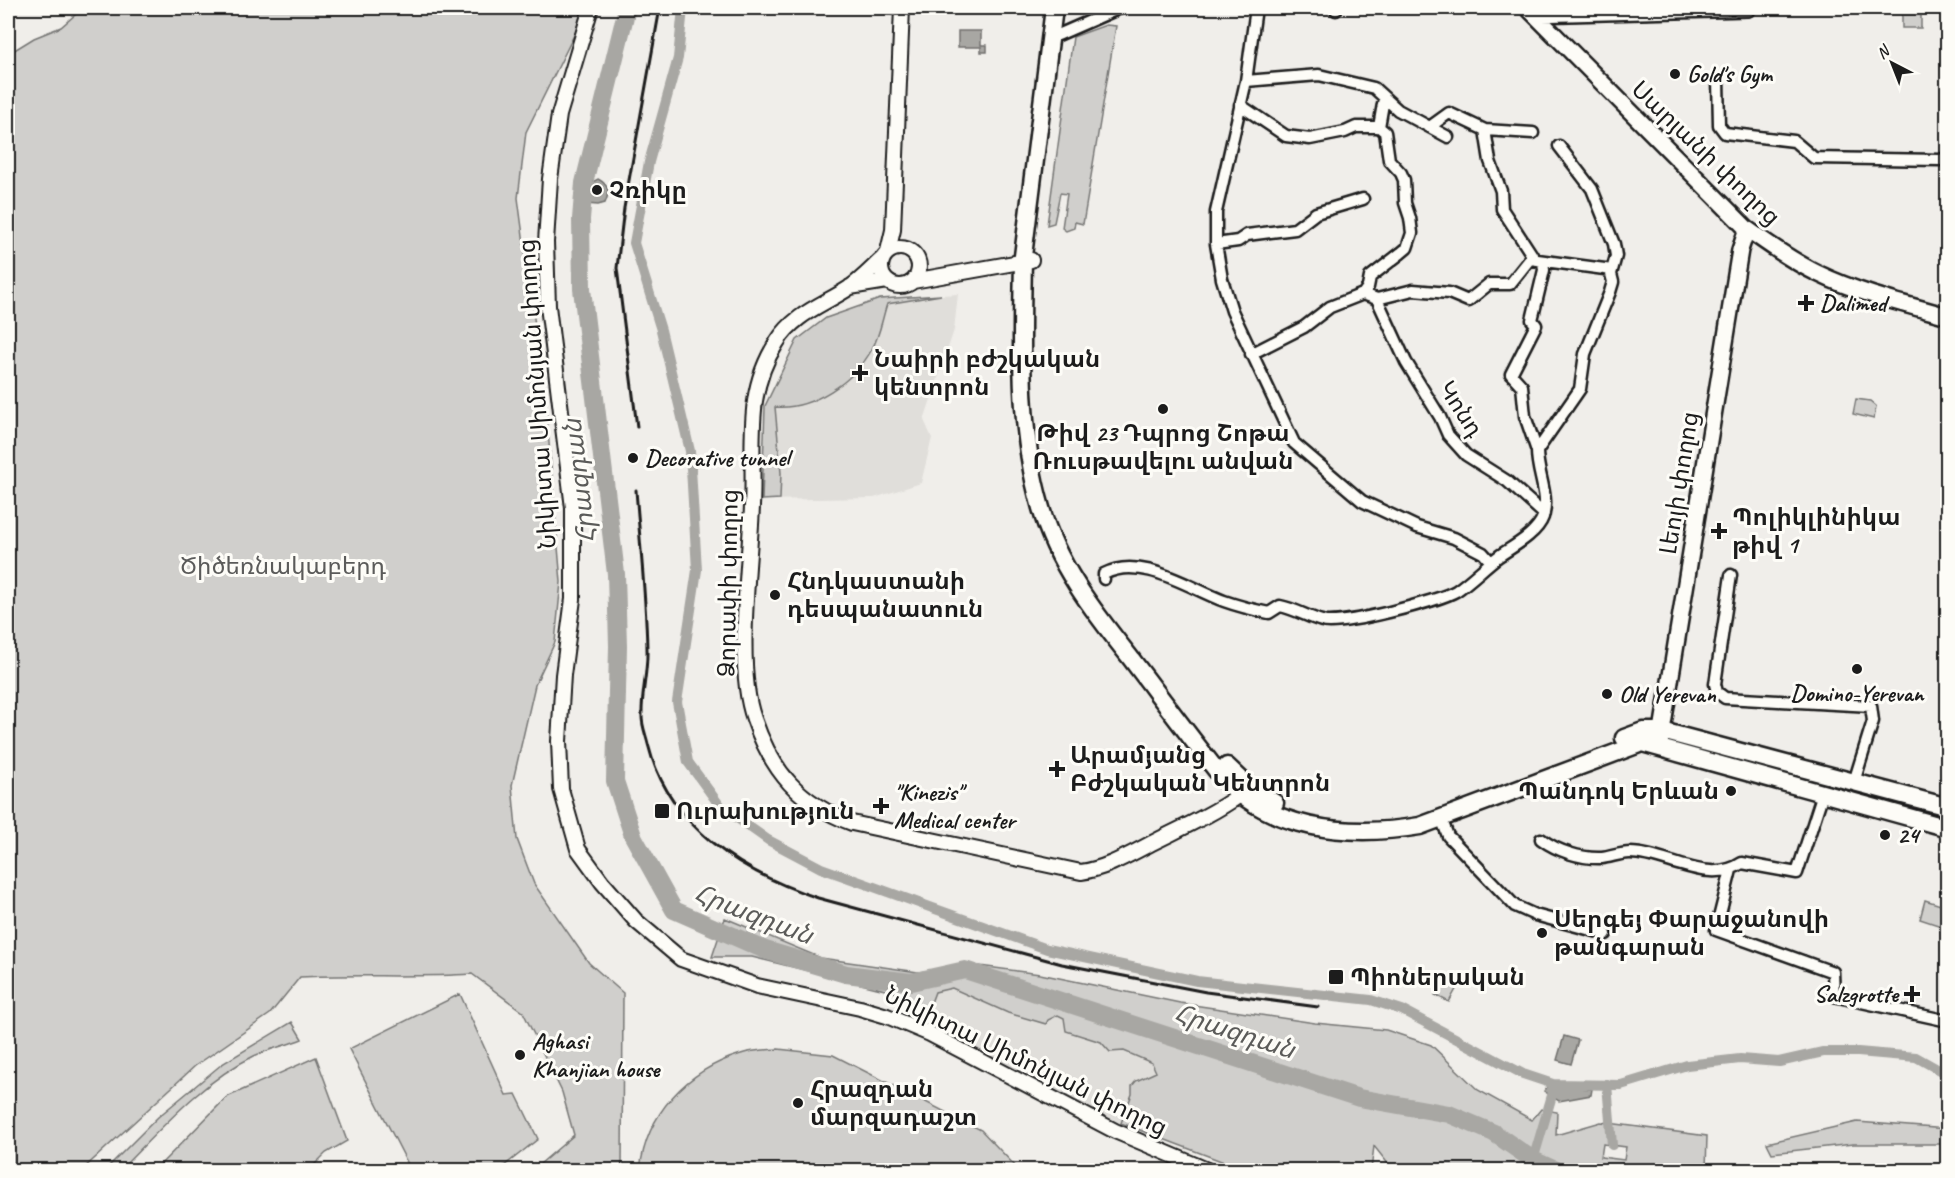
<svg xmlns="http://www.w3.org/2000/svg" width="1955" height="1178" font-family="Caveat,'Noto Sans Armenian',sans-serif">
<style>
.built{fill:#e0deda}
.green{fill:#d0cfcc;stroke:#767674;stroke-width:1.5;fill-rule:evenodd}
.water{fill:#a8a7a3;stroke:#706f6d;stroke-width:1.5}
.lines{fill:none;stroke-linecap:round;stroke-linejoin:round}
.canal{stroke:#a8a7a3;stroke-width:10}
.river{stroke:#a8a7a3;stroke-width:18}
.minor-casing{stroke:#1c1c1c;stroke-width:15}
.tertiary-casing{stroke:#1c1c1c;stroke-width:18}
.secondary-casing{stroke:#1c1c1c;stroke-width:20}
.primary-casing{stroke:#1c1c1c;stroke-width:21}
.minor{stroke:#fdfcf7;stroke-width:10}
.tertiary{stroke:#fdfcf7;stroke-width:14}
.secondary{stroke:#fdfcf7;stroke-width:15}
.primary{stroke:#fdfcf7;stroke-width:16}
.rail{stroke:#1c1c1c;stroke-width:3}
.poi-dot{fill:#1c1c1c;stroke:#fdfcf7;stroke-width:2}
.labels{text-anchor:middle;stroke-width:6;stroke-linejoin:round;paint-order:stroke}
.poi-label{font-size:24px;font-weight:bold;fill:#1c1c1c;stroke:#fdfcf7;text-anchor:start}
.street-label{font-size:24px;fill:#1c1c1c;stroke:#fdfcf7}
.park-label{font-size:24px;fill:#5b5b5a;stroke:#fdfcf7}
.water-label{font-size:26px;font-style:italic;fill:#5b5b59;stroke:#fdfcf7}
</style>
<rect width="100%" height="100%" fill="#f0eeea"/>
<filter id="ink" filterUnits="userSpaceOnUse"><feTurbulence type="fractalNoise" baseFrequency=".0167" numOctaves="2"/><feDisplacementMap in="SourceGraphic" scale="12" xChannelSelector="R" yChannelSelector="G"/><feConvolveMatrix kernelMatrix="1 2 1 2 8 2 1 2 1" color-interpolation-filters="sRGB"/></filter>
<g filter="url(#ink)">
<path class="built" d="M 958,294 L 954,330 L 924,420 L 932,438 L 921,483 L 874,498 L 762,500 L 765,406 L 797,340 L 826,318 L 880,299 Z
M 952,988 L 1008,1013 L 1046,1024 L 1052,1017 L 1058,1015 L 1064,1018 L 1066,1031 L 1101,1042 L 1110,1052 L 1124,1051 L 1152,1063 L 1156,1071 L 1136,1081 L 1121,1123 L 923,1024 L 935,992 Z"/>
<path class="green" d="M 83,8 L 582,8 L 577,29 L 526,132 L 518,198 L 546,408 L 561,582 L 555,642 L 535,685 L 512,785 L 517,839 L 534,884 L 589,963 L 623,993 L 622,1170 L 533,1170 L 574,1135 L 562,1092 L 523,1012 L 472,974 C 415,978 358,974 300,977 L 270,1014 L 195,1066 L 82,1170 L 8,1170 L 8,54 L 34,38 L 61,27 Z
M 1902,14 L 1921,14 L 1921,28 L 1902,28 Z
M 1106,25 L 1116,26 L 1083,224 L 1075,222 L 1074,228 L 1066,231 L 1062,228 L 1067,194 L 1060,193 L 1054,223 L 1047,225 L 1073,37 Z
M 941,295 L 887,304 C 882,319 880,335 872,349 C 855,381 812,410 775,407 L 781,473 L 780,499 L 762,500 L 765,406 L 797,340 L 826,318 L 880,299 Z
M 1856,399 L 1870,401 L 1876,406 L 1874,419 L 1853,414 Z
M 1925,900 L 1947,907 L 1947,928 L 1920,919 Z
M 725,918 L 821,958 L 918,972 L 972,965 L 1040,974 L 1180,1003 L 1315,1023 L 1386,1030 L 1431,1045 L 1478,1090 L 1532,1120 L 1541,1109 L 1557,1112 L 1556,1135 L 1601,1122 L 1707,1136 L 1706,1169 L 1708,1170 L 1393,1170 L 1374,1146 L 1371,1170 L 1245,1170 L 1121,1123 L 1132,1094 L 1132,1086 L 1136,1081 L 1156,1072 L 1152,1063 L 1124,1051 L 1110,1052 L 1101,1042 L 1066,1031 L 1064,1018 L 1058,1015 L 1048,1020 L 1046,1024 L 1008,1013 L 952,988 L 935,992 L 923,1024 L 901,994 L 752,957 L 712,957 ZM 1603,1144 L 1626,1147 L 1624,1160 L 1601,1157 Z
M 1446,974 L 1460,982 L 1449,1002 L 1435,995 Z
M 460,994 L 506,1095 L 516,1094 L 538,1139 L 499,1170 L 411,1170 L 349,1049 Z
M 292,1022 L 302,1039 C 287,1045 269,1049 254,1056 C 202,1081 160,1130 120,1170 L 105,1170 L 158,1117 L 222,1064 Z
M 778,1049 L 833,1055 L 981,1130 L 1019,1170 L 640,1170 C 646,1114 687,1070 741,1054 C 752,1050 766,1050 778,1049 Z
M 316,1057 L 347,1141 L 326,1153 L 309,1170 L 155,1170 L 227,1097 Z
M 1857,1122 L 1947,1129 L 1947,1144 L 1853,1144 L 1772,1153 L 1767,1143 Z
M 1875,1164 L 1941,1167 L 1947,1170 L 1836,1170 Z"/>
<path class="water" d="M 958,31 L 981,31 L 981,45 L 987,45 L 987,52 L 981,52 L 981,47 L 958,47 Z
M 598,179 C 609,185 610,192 605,203 L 598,205 L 586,204 L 587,185 Z
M 1564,1036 L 1578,1040 L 1571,1064 L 1557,1060 Z
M 1548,1086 L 1592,1089 L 1591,1095 L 1559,1101 L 1544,1091 Z"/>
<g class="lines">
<path class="canal" d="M 683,8 L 678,58 L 649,162 L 634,243 L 661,330 L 690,451 L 697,570 L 677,702 L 688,762 L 720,806 L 768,840 L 821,868 L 1047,949 L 1197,981 L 1371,1000 L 1402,1010 L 1523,1074 L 1553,1084 L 1621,1085 L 1687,1065 L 1740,1059 L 1779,1062 L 1823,1052 L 1858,1052 L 1916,1057 L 1948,1075
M 1607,1084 L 1612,1145
M 1533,1160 L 1553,1092 L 1564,1092"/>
<path class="river" d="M 627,8 L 584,183 L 581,219 L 582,289 L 616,574 L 618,646 L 615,781 L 633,836 L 674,910 L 765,950 L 846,974 L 911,982 L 965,970 L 1359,1098 L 1449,1114 L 1494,1133 L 1533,1160 L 1555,1170"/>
<defs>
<path id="minor" d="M 1086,8 L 1110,12
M 1256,8 L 1246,81 L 1216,212 L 1216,244 L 1222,279 L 1232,311 L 1294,443 L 1362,501 L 1417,527 L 1454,538 L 1483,553 L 1491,562
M 1336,10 L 1336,8
M 1050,36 L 1058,35 L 1120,8
M 1718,79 L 1719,125 L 1725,133 L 1794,141 L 1814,158 L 1941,160 L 1948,156
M 1246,81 L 1319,75 L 1374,88 L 1398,110 L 1448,137
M 1240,105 L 1286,136 L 1310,139 L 1345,132 L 1356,127 L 1379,127 L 1384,98
M 1431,126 L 1449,113 L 1485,130 L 1533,133
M 1485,130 L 1490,161 L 1501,191 L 1502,209 L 1532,255 L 1530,259
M 1216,244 L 1238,241 L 1247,235 L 1295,229 L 1316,213 L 1363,199
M 1363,294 L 1377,299 L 1406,362 L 1440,417 L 1448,435 L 1466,455 L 1507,481 L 1544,514
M 1377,299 L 1413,290 L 1449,293 L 1468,301 L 1489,284 L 1510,284 L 1530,259 L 1612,270
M 1251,354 L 1304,327 L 1330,307 L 1363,294 L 1368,287 L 1370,277 L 1401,253 L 1407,248 L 1412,233 L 1410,218 L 1405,203 L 1404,180 L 1401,173 L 1389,160 L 1385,132 L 1379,127
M 1537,451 L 1525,416 L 1522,386 L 1511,374 L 1536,325 L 1532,320 L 1544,270 L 1543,262
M 1731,575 L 1715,684 L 1717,692 L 1725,698 L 1871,706 L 1873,721 L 1854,782
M 1104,579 L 1104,574 C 1141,554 1189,588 1224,601 C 1238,606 1254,610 1269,613 L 1280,606 C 1295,609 1308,617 1322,621 C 1340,627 1439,601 1456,591 C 1471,581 1484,567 1499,556 C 1512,547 1537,534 1543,517 C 1550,496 1537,474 1537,451 L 1580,389 L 1585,354 L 1610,292 L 1613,282 L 1611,274 L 1616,256 L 1614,244 L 1592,189 L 1559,146
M 1441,818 L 1448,836 L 1515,906 L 1535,915 L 1606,934
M 1541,839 C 1557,851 1581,859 1602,858 C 1611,857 1620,853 1630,853 C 1665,853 1708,886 1742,863 L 1797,873 L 1823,793
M 1731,870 L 1716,930 L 1833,972 L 1834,996 L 1948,1021"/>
<path id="tertiary" d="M 591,8 L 559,115 L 550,179 L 546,242 L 548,306 L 573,508 L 573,599 L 563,675 L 559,741 L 561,789 L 578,849 L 602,882 L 636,921 L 681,959 L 757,986 L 860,1008 L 887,1016 L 930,1034 L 1115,1131 L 1207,1170
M881 267a19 19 0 1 1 38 0a19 19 0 1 1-38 0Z
M 888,251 L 893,230 L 902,8
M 883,258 C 872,268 861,280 849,288 C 823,305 794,314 777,342 C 766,359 758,381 755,401 C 750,436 754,471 752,506 C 750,562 735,667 754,719 C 772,772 799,803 852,823 L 1081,872 C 1108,868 1130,854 1154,842 C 1184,827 1213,814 1240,795
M 913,281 L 1031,260
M 850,287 L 887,281"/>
<path id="secondary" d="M 1528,8 L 1747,229 C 1770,245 1792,261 1817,273 C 1858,293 1904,304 1948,316
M 1534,14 L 1748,8
M 1660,743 L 1740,250 L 1747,229"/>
<path id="primary" d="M 1054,8 L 1023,256 C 1022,340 1017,426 1041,508 C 1056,563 1094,612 1129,656 C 1158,694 1187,733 1217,771 C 1265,831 1349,838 1420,826 L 1642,743 L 1948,828
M 1624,738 L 1643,731 L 1662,731 L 1948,807
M 1227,766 L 1248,786 L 1275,803"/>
</defs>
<use href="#minor" class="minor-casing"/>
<use href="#tertiary" class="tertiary-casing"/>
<use href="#secondary" class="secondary-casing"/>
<use href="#primary" class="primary-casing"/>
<use href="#minor" class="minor"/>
<use href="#tertiary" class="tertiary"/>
<use href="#secondary" class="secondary"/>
<use href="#primary" class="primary"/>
<path class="rail" d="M 637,427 L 617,268 L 624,208 L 660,8
M 636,490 C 640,543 646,596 647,649 C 648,672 641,694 642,717 C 642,726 646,735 648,744 C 668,826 742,873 818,898 L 1062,964 L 1206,992 L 1318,1007"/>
</g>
</g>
<g class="poi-dot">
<circle cx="1675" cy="74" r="6"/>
<circle cx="597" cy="190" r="6"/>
<path d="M1803 294h6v6h6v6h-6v6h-6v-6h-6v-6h6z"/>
<path d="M857 364h6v6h6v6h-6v6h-6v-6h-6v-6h6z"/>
<circle cx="1163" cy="409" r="6"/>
<circle cx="633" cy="458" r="6"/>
<path d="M1716 522h6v6h6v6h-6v6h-6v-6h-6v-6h6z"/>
<circle cx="775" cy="595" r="6"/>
<circle cx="1857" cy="669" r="6"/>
<circle cx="1607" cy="694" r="6"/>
<path d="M1054 760h6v6h6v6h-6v6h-6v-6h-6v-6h6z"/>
<circle cx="1731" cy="791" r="6"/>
<path d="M878 797h6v6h6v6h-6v6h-6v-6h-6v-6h6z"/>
<rect x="654" y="803" width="16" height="16" rx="3"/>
<circle cx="1885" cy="835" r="6"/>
<circle cx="1542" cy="933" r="6"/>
<rect x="1328" y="969" width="16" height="16" rx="3"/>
<path d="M1909 985h6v6h6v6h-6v6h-6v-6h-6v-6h6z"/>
<circle cx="520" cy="1055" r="6"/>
<circle cx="798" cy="1103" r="6"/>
</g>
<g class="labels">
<g class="poi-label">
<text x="1687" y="82">Gold's Gym</text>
<text x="609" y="198">Չռիկը</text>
<text x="1820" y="311">Dalimed</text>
<text x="874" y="367">Նաիրի բժշկական<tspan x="874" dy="28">կենտրոն</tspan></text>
<text x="1163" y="441" text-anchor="middle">Թիվ 23 Դպրոց Շոթա<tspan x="1163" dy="28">Ռուսթավելու անվան</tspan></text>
<text x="645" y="466">Decorative tunnel</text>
<text x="1732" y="525">Պոլիկլինիկա<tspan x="1732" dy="28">թիվ 1</tspan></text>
<text x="787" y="589">Հնդկաստանի<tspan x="787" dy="28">դեսպանատուն</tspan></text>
<text x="1857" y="701" text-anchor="middle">Domino-Yerevan</text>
<text x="1619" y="702">Old Yerevan</text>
<text x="1070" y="763">Արամյանց<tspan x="1070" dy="28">Բժշկական Կենտրոն</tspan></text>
<text x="1719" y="799" text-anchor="end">Պանդոկ Երևան</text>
<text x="894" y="800">"Kinezis"<tspan x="894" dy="28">Medical center</tspan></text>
<text x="676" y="819">Ուրախություն</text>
<text x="1897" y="843">24</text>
<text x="1554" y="927">Սերգեյ Փարաջանովի<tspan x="1554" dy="28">թանգարան</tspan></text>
<text x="1350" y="985">Պիոներական</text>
<text x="1898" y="1002" text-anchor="end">Salzgrotte</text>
<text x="532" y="1049">Aghasi<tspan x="532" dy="28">Khanjian house</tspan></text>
<text x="810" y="1097">Հրազդան<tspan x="810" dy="28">մարզադաշտ</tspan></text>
</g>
<g class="street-label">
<text transform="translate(1706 153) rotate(44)" y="8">Սարյանի փողոց</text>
<text transform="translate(537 394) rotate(-94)" y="8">Նիկիտա Սիմոնյան փողոց</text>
<text transform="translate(1461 409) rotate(57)" y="8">Կոնդ</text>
<text transform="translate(1679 483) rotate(-81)" y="8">Լեոյի փողոց</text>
<text transform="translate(728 583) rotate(-89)" y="8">Ձորափի փողոց</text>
<text transform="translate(1026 1061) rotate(26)" y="8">Նիկիտա Սիմոնյան փողոց</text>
</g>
<g class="park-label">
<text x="283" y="574">Ծիծեռնակաբերդ</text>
</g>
<g class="water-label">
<text transform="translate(579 481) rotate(-97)" y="9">Հրազդան</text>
<text transform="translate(754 914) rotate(21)" y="9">Հրազդան</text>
<text transform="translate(1235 1031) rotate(18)" y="9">Հրազդան</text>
</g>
</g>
<rect width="1955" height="1178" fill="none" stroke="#fdfcf7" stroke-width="30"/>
<rect x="15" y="15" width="1925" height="1148" fill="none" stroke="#1c1c1c" stroke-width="2" filter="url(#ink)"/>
<g transform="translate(1892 63) rotate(318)" stroke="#fdfcf7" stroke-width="4.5" paint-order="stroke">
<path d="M0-4.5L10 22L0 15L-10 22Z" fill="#1c1c1c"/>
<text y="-9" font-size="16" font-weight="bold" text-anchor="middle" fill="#1c1c1c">N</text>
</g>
</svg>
